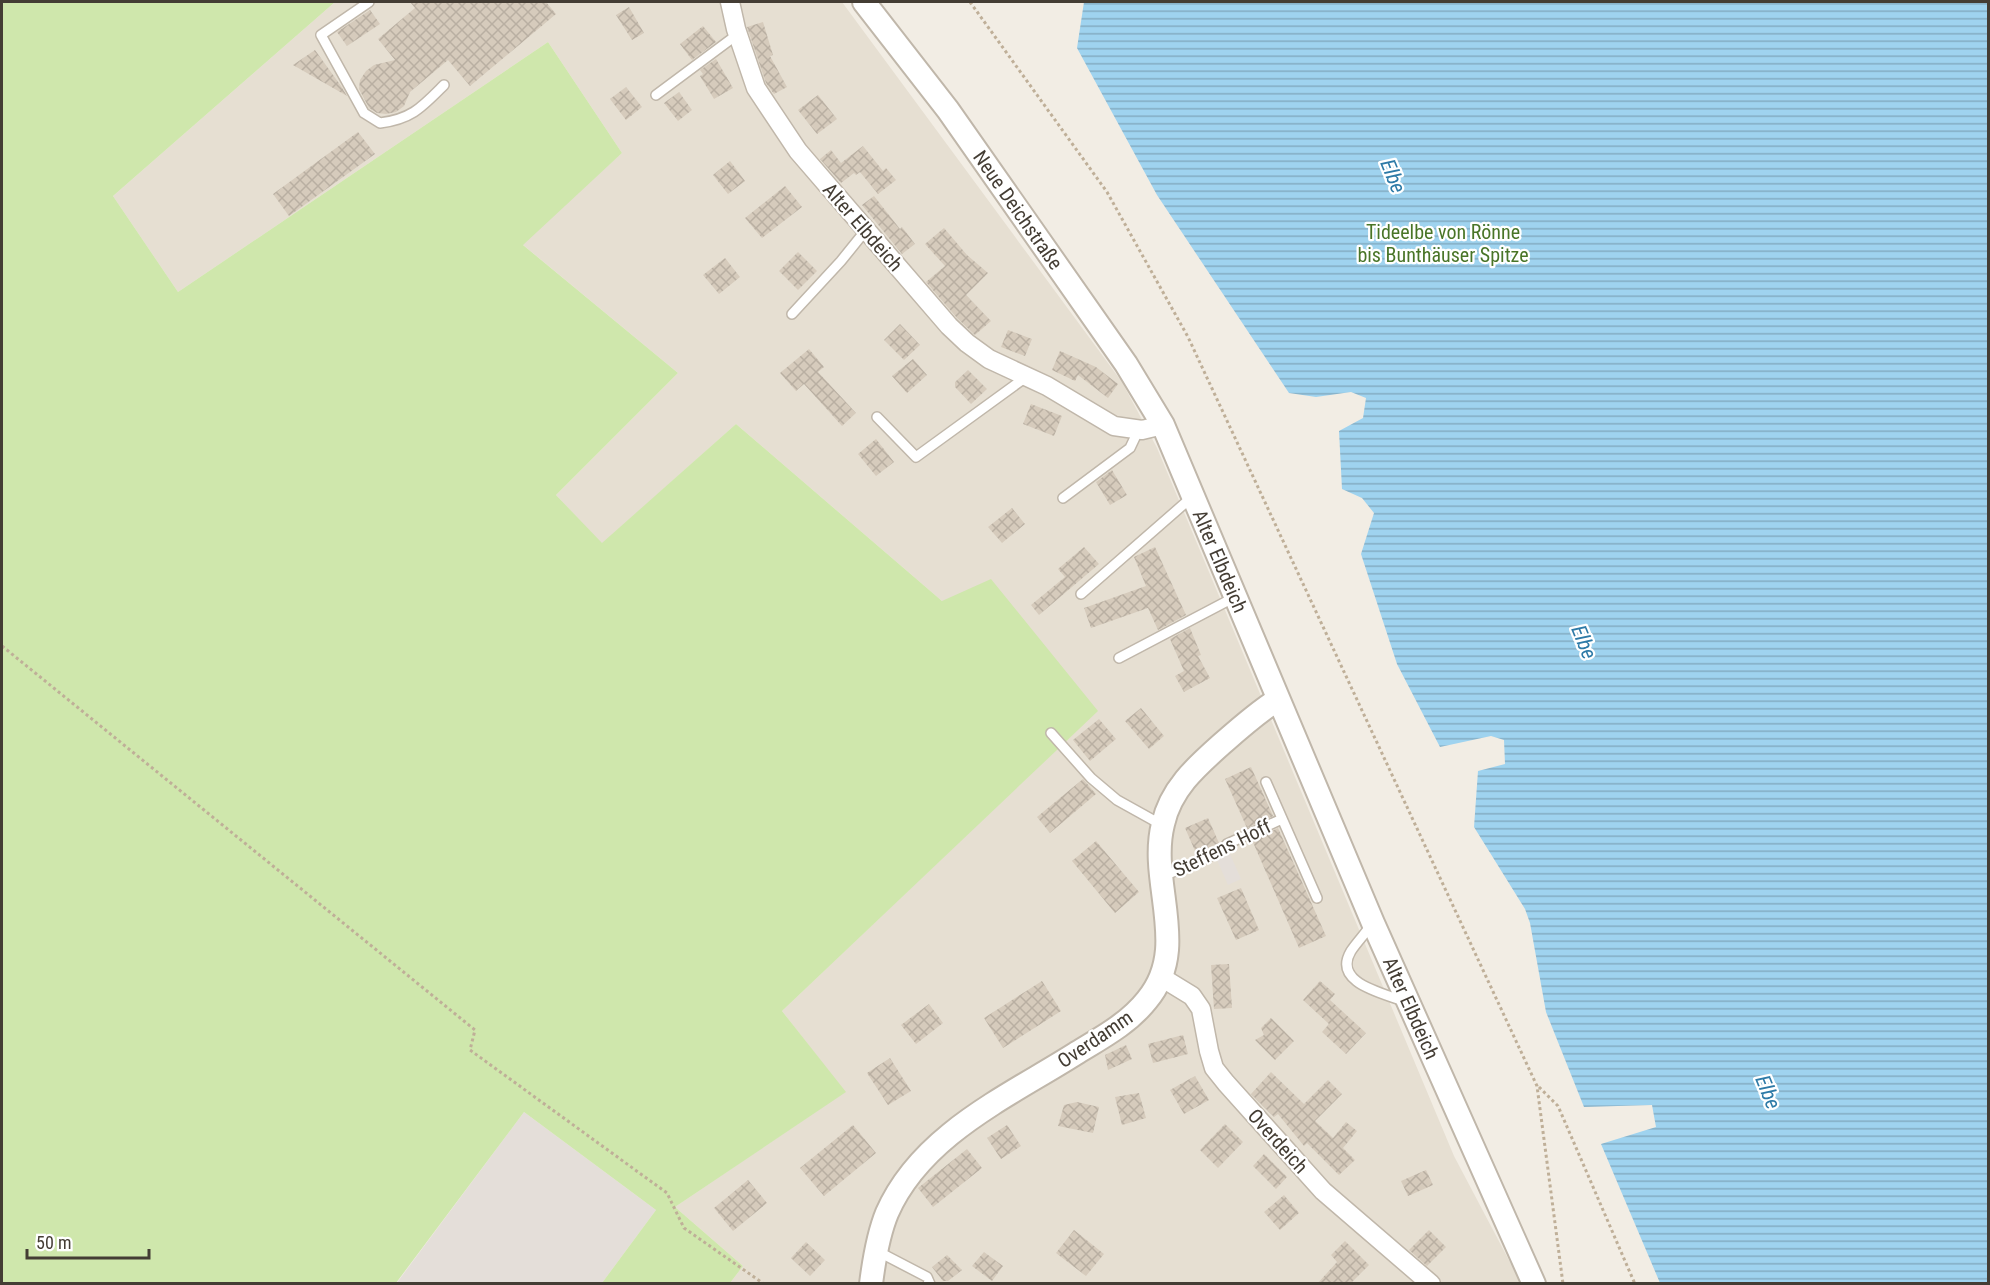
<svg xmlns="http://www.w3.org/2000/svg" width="1990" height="1285" font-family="'Roboto Condensed',sans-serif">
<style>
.residential{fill:#e6dfd2}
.industrial{fill:#e4ded9}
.green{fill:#cfe7ac}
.water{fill:url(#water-rules)}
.building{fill:url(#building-cross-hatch)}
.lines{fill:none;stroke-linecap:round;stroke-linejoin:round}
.service-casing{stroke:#c0b7aa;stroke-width:12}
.minor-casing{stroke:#c0b7aa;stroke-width:21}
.tertiary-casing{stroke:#c0b7aa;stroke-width:26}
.path{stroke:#bfaf98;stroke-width:3;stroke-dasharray:3 3;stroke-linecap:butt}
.service{stroke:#fff;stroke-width:9}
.minor{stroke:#fff;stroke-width:18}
.tertiary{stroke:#fff;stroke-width:22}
.labels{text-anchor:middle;stroke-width:4.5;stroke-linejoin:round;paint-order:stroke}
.street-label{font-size:20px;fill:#443d34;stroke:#fff}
.park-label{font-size:20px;fill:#497528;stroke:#fff}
.water-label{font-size:21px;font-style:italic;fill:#2d7aa7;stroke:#fff}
</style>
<defs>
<pattern id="water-rules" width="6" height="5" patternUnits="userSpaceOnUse" patternTransform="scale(1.5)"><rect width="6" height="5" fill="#9fd3ef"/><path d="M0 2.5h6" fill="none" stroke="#83acc2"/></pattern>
<pattern id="building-cross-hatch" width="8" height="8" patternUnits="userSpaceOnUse" patternTransform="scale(1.5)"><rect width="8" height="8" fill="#d6cbbc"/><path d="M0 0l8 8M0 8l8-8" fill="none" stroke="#b9afa2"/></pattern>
</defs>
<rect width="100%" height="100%" fill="#f2ede4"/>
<path class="residential" d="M 335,2 L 842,2 L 1122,382 L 1157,448 L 1454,1156 L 1521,1283 L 730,1283 L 743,1266 L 675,1207 L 845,1092 L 782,1011 L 1097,711 L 942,601 L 736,424 L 602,544 L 556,495 L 678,373 L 522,244 L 622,153 L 548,42 L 178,292 L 113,196 Z"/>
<path class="industrial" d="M 1230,854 L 1241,879 L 1228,885 L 1217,860 Z
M 524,1112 L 656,1210 L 602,1283 L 396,1284 Z"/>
<path class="green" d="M 2,2 L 335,2 L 113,196 L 178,292 L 548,42 L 622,153 L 523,245 L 678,373 L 556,495 L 602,543 L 736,424 L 942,601 L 991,579 L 1098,711 L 782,1011 L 846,1092 L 675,1207 L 743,1266 L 730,1283 L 602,1283 L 656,1210 L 524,1112 L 396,1283 L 2,1284 Z"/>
<path class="water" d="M 1084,2 L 1988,2 L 1988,1283 L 1660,1283 L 1601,1144 L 1656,1127 L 1652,1105 L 1584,1107 L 1546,1012 L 1530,923 L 1525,909 L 1474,827 L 1478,771 L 1505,764 L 1504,740 L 1491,736 L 1440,747 L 1397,664 L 1361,554 L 1374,513 L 1362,498 L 1342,489 L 1339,431 L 1363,418 L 1366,398 L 1351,392 L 1316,397 L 1289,393 L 1157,195 L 1077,48 Z"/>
<path class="building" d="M 410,2 L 546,2 L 556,14 L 470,86 L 448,60 L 410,92 L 404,106 L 396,112 L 386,114 L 377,113 L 369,108 L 359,89 L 360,80 L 366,71 L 374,65 L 395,60 L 378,39 L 415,8 Z
M 629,7 L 644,33 L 632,40 L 616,15 Z
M 370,10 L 380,24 L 347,46 L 337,32 Z
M 763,22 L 773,55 L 770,56 L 787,87 L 774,94 L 766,83 L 747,27 Z
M 703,26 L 716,42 L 692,60 L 680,44 Z
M 315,50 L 341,86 L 347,96 L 293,65 Z
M 716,59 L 733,88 L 714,99 L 700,76 L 703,74 L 700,70 Z
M 626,87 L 642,107 L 626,120 L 610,99 Z
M 679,92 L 692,110 L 678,121 L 664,103 Z
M 818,95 L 837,119 L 817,134 L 798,110 Z
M 358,132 L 375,154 L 289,216 L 273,194 Z
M 863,146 L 883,171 L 886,168 L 896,180 L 878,194 L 860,172 L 856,175 L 854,173 L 841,183 L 820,159 L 831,150 L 841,163 Z
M 730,161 L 745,181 L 728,194 L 713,175 Z
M 785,186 L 802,207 L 762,238 L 745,218 Z
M 874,196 L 900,229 L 902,227 L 915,244 L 902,254 L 862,205 Z
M 944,228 L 967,255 L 988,273 L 966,295 L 991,321 L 975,335 L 957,318 L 926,282 L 945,266 L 925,244 Z
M 798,252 L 817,271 L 798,290 L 779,271 Z
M 725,258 L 740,277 L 719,294 L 703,275 Z
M 900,324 L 920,345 L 904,360 L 884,340 Z
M 1008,330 L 1032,339 L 1025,356 L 1001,347 Z
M 809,349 L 824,367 L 818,372 L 856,413 L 842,426 L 804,384 L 796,391 L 780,373 Z
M 1060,351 L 1096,367 L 1118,384 L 1108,398 L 1078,375 L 1075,381 L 1052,370 Z
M 913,359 L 927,375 L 907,393 L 892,376 Z
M 968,370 L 987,389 L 971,404 L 955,387 L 955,382 Z
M 1031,404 L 1062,416 L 1054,436 L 1023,424 Z
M 876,439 L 894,462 L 876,476 L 858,454 Z
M 1112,470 L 1127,495 L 1110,505 L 1096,482 Z
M 1012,508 L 1025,524 L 1002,543 L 988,527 Z
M 1084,547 L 1099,564 L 1039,615 L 1031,605 L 1065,577 L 1058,569 Z
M 1155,547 L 1186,615 L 1158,630 L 1148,608 L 1091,628 L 1084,608 L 1146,586 L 1134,557 Z
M 1190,628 L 1201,655 L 1198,656 L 1210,678 L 1184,692 L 1175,676 L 1184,671 L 1170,639 Z
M 1141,708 L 1164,736 L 1149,749 L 1125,721 Z
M 1099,719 L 1116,739 L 1090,761 L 1073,740 Z
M 1251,767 L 1273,816 L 1247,828 L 1225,779 Z
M 1083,779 L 1096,794 L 1050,833 L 1037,817 Z
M 1208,818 L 1219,843 L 1196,853 L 1185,828 Z
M 1278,828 L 1326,936 L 1299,948 L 1252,840 Z
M 1096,841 L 1139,892 L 1115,913 L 1072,861 Z
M 1241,888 L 1259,930 L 1236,940 L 1217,898 Z
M 1229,964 L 1232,1008 L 1214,1009 L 1211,965 Z
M 1042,981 L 1061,1011 L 1003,1048 L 984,1018 Z
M 1320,981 L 1335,994 L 1330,1000 L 1366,1033 L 1346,1054 L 1322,1032 L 1329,1024 L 1303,1000 Z
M 929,1004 L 943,1023 L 916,1044 L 901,1025 Z
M 1271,1018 L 1294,1041 L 1275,1060 L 1255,1040 L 1264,1035 L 1261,1028 Z
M 1183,1035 L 1188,1054 L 1153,1063 L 1148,1044 Z
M 1126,1045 L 1132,1059 L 1108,1070 L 1105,1055 Z
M 890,1058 L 911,1091 L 888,1105 L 867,1073 Z
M 1271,1072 L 1304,1104 L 1328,1080 L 1342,1094 L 1315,1121 L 1333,1138 L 1346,1122 L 1357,1131 L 1343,1148 L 1355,1160 L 1339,1175 L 1307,1143 L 1304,1146 L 1278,1114 L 1274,1117 L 1251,1094 Z
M 1195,1076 L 1209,1100 L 1184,1114 L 1170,1090 Z
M 1139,1093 L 1146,1118 L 1122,1125 L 1115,1097 Z
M 1077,1102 L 1099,1107 L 1093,1133 L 1058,1126 L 1064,1105 Z
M 1225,1124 L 1243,1142 L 1218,1168 L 1200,1150 Z
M 853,1125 L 876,1153 L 824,1196 L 800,1168 Z
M 1007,1125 L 1021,1146 L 1001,1159 L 987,1138 Z
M 967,1149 L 982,1168 L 933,1207 L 918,1188 Z
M 1264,1154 L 1287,1177 L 1276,1189 L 1253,1166 Z
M 1426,1170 L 1433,1185 L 1408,1196 L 1401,1181 Z
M 748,1180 L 767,1203 L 733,1231 L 714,1208 Z
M 1284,1195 L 1299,1213 L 1280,1230 L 1264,1212 Z
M 1074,1230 L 1104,1254 L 1086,1276 L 1056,1253 Z
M 1429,1230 L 1446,1247 L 1427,1266 L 1409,1250 Z
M 1345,1241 L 1369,1265 L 1350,1284 L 1317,1284 L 1337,1262 L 1331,1255 Z
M 806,1242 L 825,1260 L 810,1276 L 791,1258 Z
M 984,1252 L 1003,1266 L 992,1281 L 972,1266 Z
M 947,1255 L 962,1270 L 948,1281 L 943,1281 L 932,1267 Z"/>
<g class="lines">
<defs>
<path id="service" d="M 369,2 L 321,35 L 364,113 L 380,123 C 412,119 422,107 444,85
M 656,95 L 738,34
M 792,314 L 841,261 L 866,230
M 877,417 L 916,457 L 1026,377
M 1063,498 L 1130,448 L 1139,429
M 1081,594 L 1192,497
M 1119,658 L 1235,597
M 1051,733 L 1091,778 L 1117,800 L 1162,825
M 1266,782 L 1317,898
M 1161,877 L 1222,851 L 1227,844 L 1282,819
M 1371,925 C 1365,934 1357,942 1351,951 C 1332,983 1383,993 1403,1001
M 877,1251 L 927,1277 L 930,1284"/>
<path id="minor" d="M 730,2 L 736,29 L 756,88 L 798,151 L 949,326 L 967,343 L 989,359 L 1047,386 L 1114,426 L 1142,430 L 1163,425
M 1161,977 L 1192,996 L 1201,1009 L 1209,1051 L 1214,1068 L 1226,1083 L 1323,1191 L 1431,1284"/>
<path id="tertiary" d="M 864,2 L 948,110 L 1126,364 L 1163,425 L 1373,923 L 1534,1284
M 871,1284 C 874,1260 878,1235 887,1213 C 921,1135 1007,1097 1075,1054 C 1101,1038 1128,1024 1147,1000 C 1191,947 1148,883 1163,824 C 1171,788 1197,766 1224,742 C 1241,727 1258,712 1277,700"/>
</defs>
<use href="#service" class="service-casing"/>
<use href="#minor" class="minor-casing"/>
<use href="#tertiary" class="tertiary-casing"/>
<path class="path" d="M 970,2 L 1107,192 L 1188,337 L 1537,1086 L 1563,1284
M 2,646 L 475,1030 L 470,1050 L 667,1193 L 684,1228 L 764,1284
M 1539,1087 L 1558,1106 L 1635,1284"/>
<use href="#service" class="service"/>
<use href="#minor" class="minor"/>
<use href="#tertiary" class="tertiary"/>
</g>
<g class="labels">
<g class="street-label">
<text transform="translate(1018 210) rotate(55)" y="7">Neue Deichstraße</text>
<text transform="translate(863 227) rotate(49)" y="7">Alter Elbdeich</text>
<text transform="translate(1220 561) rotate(67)" y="7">Alter Elbdeich</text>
<text transform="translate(1222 848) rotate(-26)" y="7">Steffens Hoff</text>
<text transform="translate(1411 1008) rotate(66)" y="7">Alter Elbdeich</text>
<text transform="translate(1095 1039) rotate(-34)" y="7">Overdamm</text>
<text transform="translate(1278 1141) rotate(48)" y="7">Overdeich</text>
</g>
<g class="park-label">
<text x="1443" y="239">Tideelbe von Rönne<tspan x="1443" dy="23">bis Bunthäuser Spitze</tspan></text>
</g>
<g class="water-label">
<text transform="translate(1393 176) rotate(68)" y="7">Elbe</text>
<text transform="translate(1584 642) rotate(68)" y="7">Elbe</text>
<text transform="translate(1768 1092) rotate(68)" y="7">Elbe</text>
</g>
</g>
<rect width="1990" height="1285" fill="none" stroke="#443d34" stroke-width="6"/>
<path d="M27 1249v9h122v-9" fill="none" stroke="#443d34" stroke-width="3"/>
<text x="36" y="1249" font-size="18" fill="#443d34" stroke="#ffffff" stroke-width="4.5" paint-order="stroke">50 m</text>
</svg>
